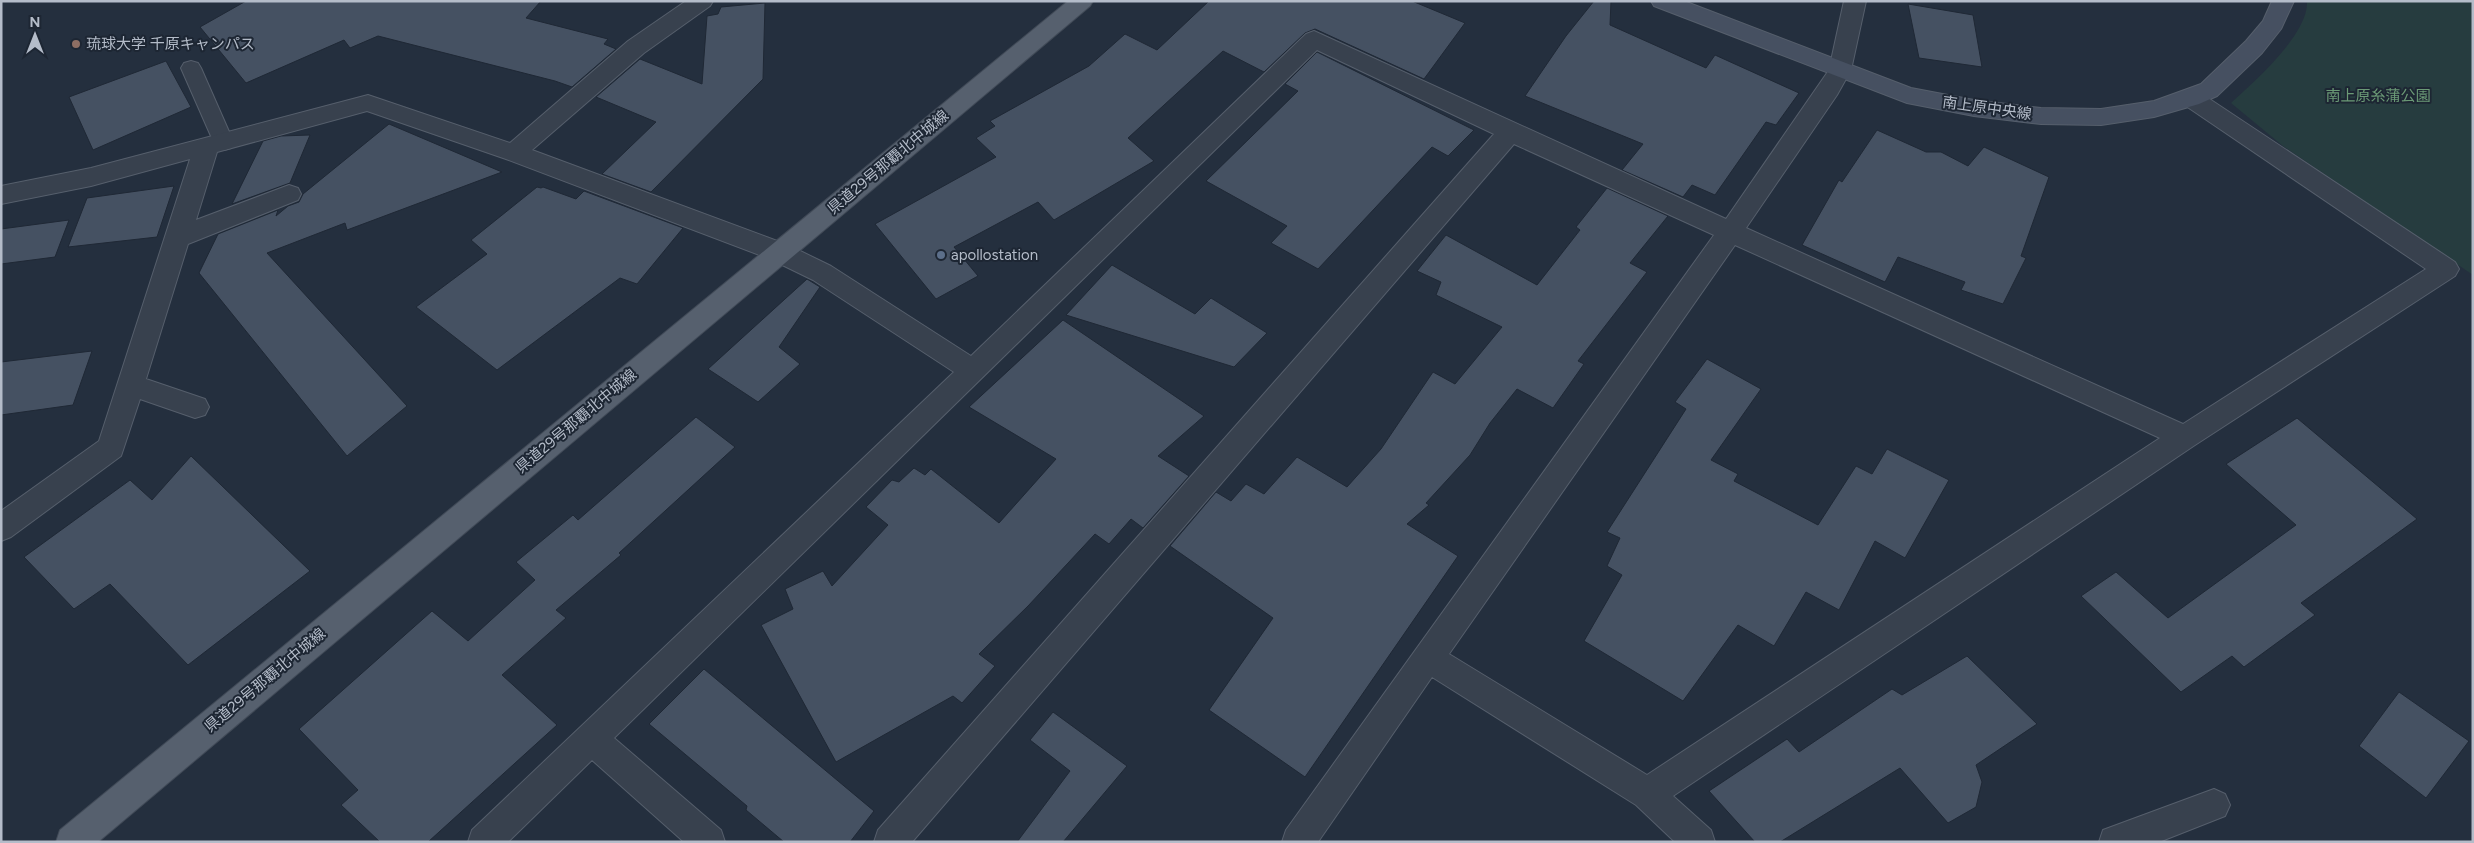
<svg xmlns="http://www.w3.org/2000/svg" width="2474" height="843" font-family="Figtree,'Noto Sans JP',sans-serif">
<style>
.green{fill:#263c3f}
.building{fill:#455162;stroke:#1f2835}
.lines{fill:none;stroke-linecap:round;stroke-linejoin:round}
.lane-casing{stroke:#565f6c;stroke-width:2}
.street-casing{stroke:#565f6c;stroke-width:2}
.secondary-casing{stroke:#565f6c;stroke-width:2}
.primary-casing{stroke:#414a57;stroke-width:2}
.lane{fill:#38414e;fill-rule:evenodd}
.street{fill:#38414e;fill-rule:evenodd}
.secondary{fill:#465061;fill-rule:evenodd}
.primary{fill:#56606e;fill-rule:evenodd}
.education-dot{fill:#8d6e63;stroke:#1d2633;stroke-width:2}
.service-dot{fill:#5c6f8a;stroke:#1d2633;stroke-width:2}
.labels{text-anchor:middle;stroke-width:4;stroke-linejoin:round;paint-order:stroke}
.poi-label{font-size:15px;fill:#b4bcc9;stroke:#1d2633;text-anchor:start}
.park-label{font-size:15px;fill:#6b9a76;stroke:#1d2633}
.street-label{font-size:15px;fill:#b4bcc9;stroke:#1d2633}
</style>
<rect width="100%" height="100%" fill="#242f3e"/>
<path class="green" d="M 2307,1 L 2473,1 L 2473,275 L 2283,146 L 2231,103 C 2254,82 2309,34 2307,1 Z"/>
<path class="building" d="M 246,1 L 541,1 L 526,18 L 608,39 L 604,44 L 616,49 L 572,87 L 555,81 L 378,36 L 350,48 L 344,40 L 246,83 L 200,27 Z
M 1209,1 L 1412,1 L 1465,23 L 1424,79 L 1315,29 L 1305,33 L 1264,72 L 1223,51 L 1128,138 L 1154,161 L 1054,220 L 1038,202 L 954,247 L 978,276 L 936,299 L 875,224 L 996,157 L 976,138 L 995,126 L 990,121 L 1089,66 L 1125,34 L 1157,50 Z
M 1594,1 L 1611,1 L 1610,25 L 1706,68 L 1715,55 L 1799,93 L 1776,125 L 1766,122 L 1715,195 L 1692,185 L 1683,197 L 1622,170 L 1643,144 L 1525,96 L 1566,36 Z
M 765,3 L 763,79 L 651,192 L 602,174 L 656,122 L 596,97 L 640,59 L 702,84 L 707,16 L 718,14 L 721,7 Z
M 1908,4 L 1973,15 L 1982,67 L 1919,58 Z
M 1317,52 L 1474,130 L 1448,156 L 1432,147 L 1318,269 L 1271,243 L 1287,226 L 1206,181 L 1298,91 L 1285,84 Z
M 166,61 L 191,107 L 93,150 L 69,97 Z
M 389,124 L 502,172 L 347,230 L 345,223 L 267,253 L 407,406 L 347,456 L 199,273 L 218,234 L 278,210 L 276,216 L 288,206 L 299,202 L 303,194 Z
M 1877,130 L 1926,152 L 1941,152 L 1968,166 L 1984,147 L 2049,177 L 2021,256 L 2026,258 L 2003,304 L 1961,290 L 1965,282 L 1898,257 L 1885,282 L 1802,245 L 1839,180 L 1842,182 Z
M 310,135 L 290,183 L 232,204 L 263,141 L 281,136 Z
M 174,186 L 157,237 L 68,247 L 87,198 Z
M 537,187 L 541,188 L 543,187 L 576,199 L 584,191 L 683,228 L 637,284 L 620,278 L 497,370 L 416,307 L 487,254 L 471,240 Z
M 1607,188 L 1668,216 L 1630,263 L 1647,272 L 1578,361 L 1584,364 L 1553,408 L 1517,389 L 1490,423 L 1470,455 L 1426,503 L 1429,505 L 1407,524 L 1458,556 L 1305,777 L 1209,710 L 1273,618 L 1170,546 L 1216,492 L 1231,501 L 1246,484 L 1264,494 L 1297,457 L 1347,487 L 1381,449 L 1433,372 L 1455,384 L 1502,327 L 1436,295 L 1441,282 L 1417,271 L 1446,235 L 1537,285 L 1580,230 L 1576,227 Z
M 69,220 L 55,257 L 1,264 L 1,229 Z
M 1112,265 L 1195,314 L 1211,298 L 1267,333 L 1234,367 L 1066,315 Z
M 807,279 L 820,287 L 779,347 L 800,364 L 758,402 L 708,369 Z
M 1063,320 L 1204,416 L 1158,456 L 1189,476 L 1143,528 L 1131,519 L 1109,544 L 1095,534 L 1028,606 L 979,654 L 995,666 L 962,703 L 953,696 L 836,762 L 761,625 L 793,609 L 785,589 L 823,571 L 832,586 L 888,525 L 866,507 L 892,480 L 899,482 L 914,468 L 925,475 L 931,469 L 999,523 L 1056,459 L 969,407 Z
M 92,351 L 73,405 L 1,415 L 1,362 Z
M 1707,359 L 1761,389 L 1711,460 L 1738,474 L 1734,481 L 1818,525 L 1856,466 L 1872,474 L 1887,449 L 1949,480 L 1905,558 L 1875,541 L 1839,610 L 1806,592 L 1774,646 L 1738,625 L 1683,701 L 1584,641 L 1622,575 L 1607,566 L 1620,538 L 1607,532 L 1686,409 L 1675,402 Z
M 696,417 L 735,447 L 619,553 L 621,555 L 556,610 L 566,618 L 502,675 L 557,725 L 428,842 L 380,842 L 341,805 L 358,790 L 299,729 L 432,611 L 468,641 L 535,580 L 516,562 L 573,515 L 578,520 Z
M 2297,418 L 2417,519 L 2301,603 L 2315,615 L 2244,667 L 2232,656 L 2181,692 L 2081,596 L 2116,572 L 2168,618 L 2296,525 L 2226,464 Z
M 191,456 L 310,571 L 188,665 L 110,584 L 74,609 L 24,557 L 130,480 L 152,500 Z
M 1967,656 L 2037,724 L 1976,765 L 1982,782 L 1976,807 L 1948,823 L 1900,768 L 1780,842 L 1755,842 L 1709,791 L 1787,739 L 1799,752 L 1892,689 L 1902,695 Z
M 704,669 L 874,811 L 850,842 L 784,842 L 746,810 L 747,806 L 649,724 Z
M 2399,692 L 2469,741 L 2426,798 L 2359,746 Z
M 1053,712 L 1127,766 L 1063,842 L 1017,842 L 1070,771 L 1030,740 Z"/>
<g class="lines">
<defs>
<path id="lane" d="M 191,61 L 198,63 L 201,68 L 234,143 L 231,148 L 224,150 L 217,148 L 214,143 L 181,68 L 184,63 Z"/>
<path id="street" d="M 686,1 L 713,1 L 710,6 L 644,53 L 532,150 L 788,245 L 831,266 L 971,356 L 1306,34 L 1314,31 L 1726,219 L 1829,70 L 1844,1 L 1866,1 L 1851,70 L 1837,95 L 1746,228 L 2183,424 L 2426,269 L 2183,104 L 2179,98 L 2183,92 L 2191,90 L 2199,92 L 2455,262 L 2459,269 L 2455,276 L 2195,445 L 1673,796 L 1711,830 L 1715,842 L 1675,842 L 1636,805 L 1432,677 L 1318,842 L 1282,842 L 1286,830 L 1714,235 L 1514,144 L 912,842 L 874,842 L 878,830 L 1494,134 L 1317,50 L 614,738 L 721,830 L 725,842 L 684,842 L 592,760 L 508,842 L 468,842 L 472,830 L 954,372 L 813,280 L 770,259 L 506,159 L 367,111 L 217,152 L 196,220 L 289,185 L 298,188 L 301,194 L 298,200 L 188,244 L 146,379 L 205,399 L 209,407 L 205,415 L 195,418 L 140,399 L 121,456 L 11,537 L 1,541 L 1,511 L 99,441 L 190,159 L 91,186 L 1,204 L 1,186 L 91,168 L 368,95 L 510,143 L 628,41 ZM 1735,245 L 2160,438 L 1647,775 L 1449,654 Z
M 2214,789 L 2225,794 L 2230,805 L 2225,816 L 2159,842 L 2099,842 L 2103,830 Z"/>
<path id="secondary" d="M 1651,1 L 1684,1 L 1911,88 L 1974,100 L 2041,108 L 2101,109 L 2154,101 L 2201,84 L 2246,41 L 2263,21 L 2272,1 L 2294,1 L 2281,29 L 2262,53 L 2217,96 L 2199,104 L 2154,117 L 2101,125 L 2041,124 L 1974,116 L 1907,103 L 1654,6 Z"/>
<path id="primary" d="M 1068,1 L 1093,1 L 1090,6 L 98,842 L 56,842 L 60,830 Z"/>
</defs>
<use href="#lane" class="lane-casing"/>
<use href="#street" class="street-casing"/>
<use href="#secondary" class="secondary-casing"/>
<use href="#primary" class="primary-casing"/>
<use href="#lane" class="lane"/>
<use href="#street" class="street"/>
<use href="#secondary" class="secondary"/>
<use href="#primary" class="primary"/>
</g>
<circle class="education-dot" cx="76" cy="44" r="5"/>
<circle class="service-dot" cx="941" cy="255" r="5"/>
<g class="labels">
<g class="poi-label">
<text x="86" y="49">琉球大学 千原キャンパス</text>
<text x="951" y="260">apollostation</text>
</g>
<g class="park-label">
<text x="2378" y="101">南上原糸蒲公園</text>
</g>
<g class="street-label">
<text transform="translate(1987 108) rotate(8)" y="5">南上原中央線</text>
<text transform="translate(888 162) rotate(-40)" y="5">県道29号那覇北中城線</text>
<text transform="translate(576 421) rotate(-40)" y="5">県道29号那覇北中城線</text>
<text transform="translate(265 680) rotate(-40)" y="5">県道29号那覇北中城線</text>
</g>
</g>
<rect width="2474" height="843" fill="none" stroke="#b4bcc9" stroke-width="5"/>
<g transform="translate(35 35)" stroke="#1d2633" stroke-width="4" paint-order="stroke">
<path d="M0-4L9 19L0 12L-9 19Z" fill="#b4bcc9"/>
<text y="-8" font-size="14" font-weight="bold" text-anchor="middle" fill="#b4bcc9">N</text>
</g>
</svg>
